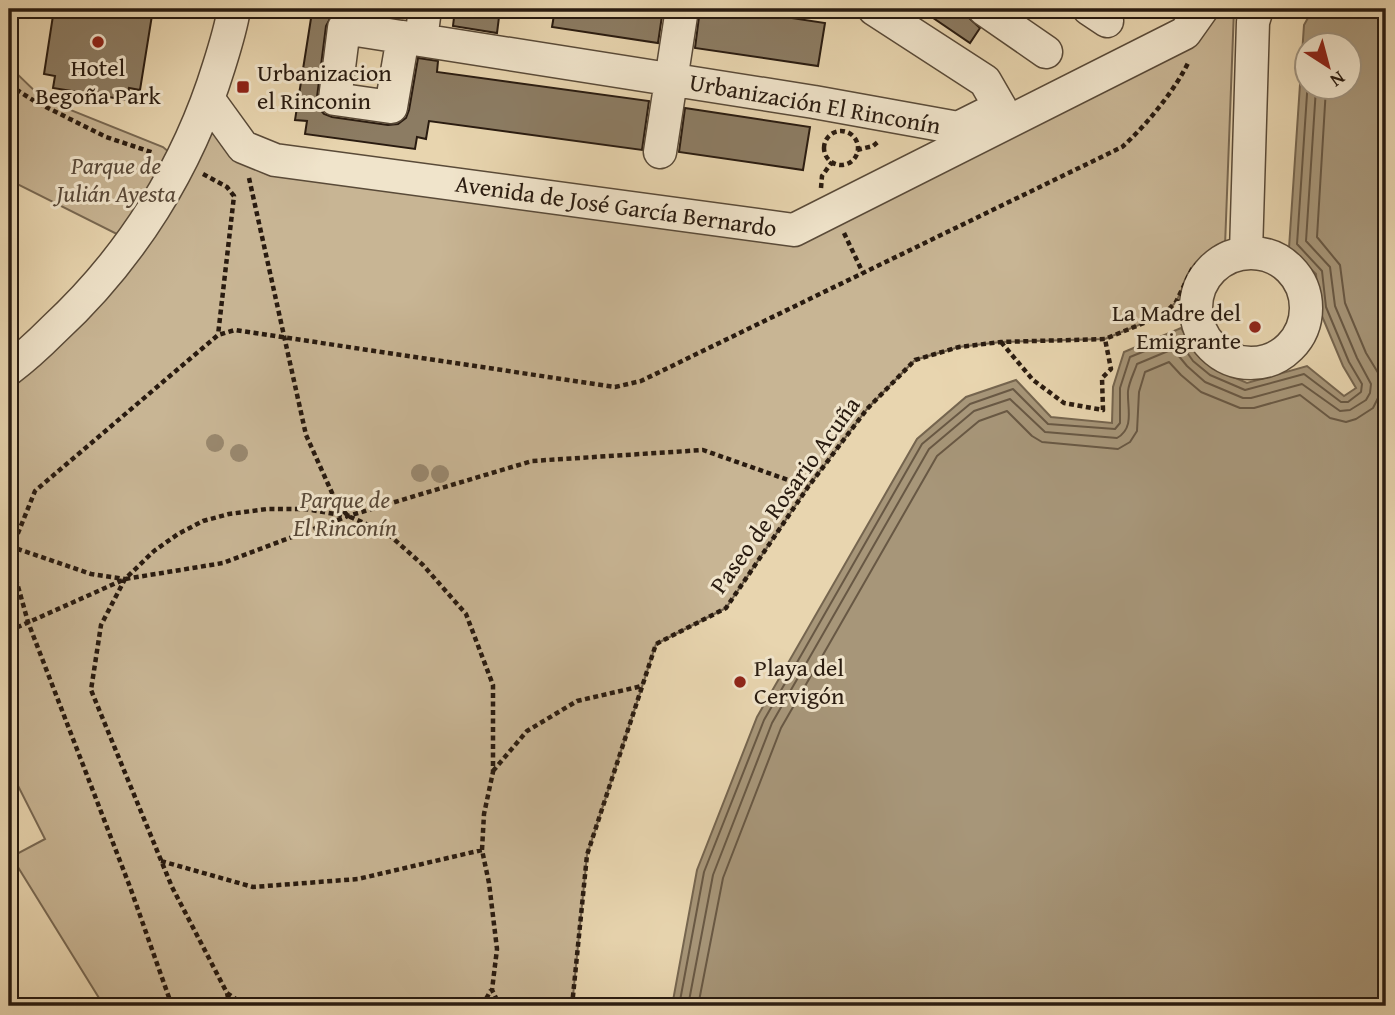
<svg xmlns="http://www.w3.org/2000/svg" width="1395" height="1015" font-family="'Gentium Book Plus',serif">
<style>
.green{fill:#c8b594;stroke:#786852;stroke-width:2}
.water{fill:#a79679;stroke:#75654f;stroke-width:2;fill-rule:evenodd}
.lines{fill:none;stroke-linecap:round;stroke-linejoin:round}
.shore{stroke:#685844;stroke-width:2}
.building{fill:#8c7c63;stroke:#291b10;stroke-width:2}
.minor-casing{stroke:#594a38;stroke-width:35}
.path{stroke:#291b10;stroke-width:4.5;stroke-dasharray:5 3.5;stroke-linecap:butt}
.minor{stroke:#f0e4cb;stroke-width:32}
.tree{fill:#99886e}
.poi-dot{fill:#8f2418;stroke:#f0e4cb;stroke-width:2.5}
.labels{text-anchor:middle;stroke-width:6;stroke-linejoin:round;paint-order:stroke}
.poi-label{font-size:24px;fill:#291b10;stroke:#f0e4cb;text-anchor:start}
.street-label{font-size:24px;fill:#291b10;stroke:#f0e4cb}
.park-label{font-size:24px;font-style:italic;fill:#594938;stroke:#f0e4cb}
</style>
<rect width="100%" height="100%" fill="#e8d5af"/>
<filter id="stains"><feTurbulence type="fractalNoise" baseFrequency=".00286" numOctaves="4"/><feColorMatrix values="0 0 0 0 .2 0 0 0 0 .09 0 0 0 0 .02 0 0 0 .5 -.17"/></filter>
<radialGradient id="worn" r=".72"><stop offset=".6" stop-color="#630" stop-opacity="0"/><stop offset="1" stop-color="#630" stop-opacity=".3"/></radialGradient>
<path class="green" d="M 1208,9 L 1234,9 L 1225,246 L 1193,267 L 1176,302 L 1163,315 L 1105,339 L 1001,342 L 959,347 L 915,360 L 867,409 L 808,487 L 726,608 L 656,644 L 587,855 L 572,1006 L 104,1006 L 16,864 L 9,867 L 9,858 L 45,839 L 9,768 L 9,369 L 133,242 L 9,180 L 9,66 L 43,99 L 163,147 L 182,163 L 209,100 L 243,147 L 794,230 Z"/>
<path class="water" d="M 1313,9 L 1386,9 L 1386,1006 L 672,1006 L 697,870 L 757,717 L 917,439 L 966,397 L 1016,380 L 1051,417 L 1112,423 L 1113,387 L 1124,352 L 1181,328 L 1199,356 L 1214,369 L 1247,383 L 1307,366 L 1344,396 L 1356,388 L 1343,366 L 1319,309 L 1316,274 L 1289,248 L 1304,25 ZM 1308,46 L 1350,46 L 1350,88 L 1308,88 Z"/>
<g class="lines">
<path class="shore" d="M 679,1006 L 704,872 L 764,720 L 922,444 L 970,404 L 1013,389 L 1048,424 L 1115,429 L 1120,423 L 1120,388 L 1130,357 L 1177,338 L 1193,361 L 1210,375 L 1245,390 L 1304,374 L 1341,402 L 1348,402 L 1361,392 L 1362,384 L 1349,362 L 1326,307 L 1322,271 L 1297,244 L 1308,79
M 688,1006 L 713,875 L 772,723 L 929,449 L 974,411 L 1010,399 L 1045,432 L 1117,438 C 1135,428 1127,408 1128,391 C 1129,382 1134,373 1137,364 L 1173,349 L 1187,366 L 1205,382 L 1243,398 L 1251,398 L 1302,384 L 1340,411 L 1350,410 L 1366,400 L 1370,393 L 1371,384 L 1357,358 L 1335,306 L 1330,267 L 1306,241 L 1316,88
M 698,1006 L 723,878 L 781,728 L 937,456 L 979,421 L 1007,411 L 1032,436 L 1042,442 L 1118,449 L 1130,442 L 1137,431 L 1139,392 L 1145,372 L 1169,362 L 1181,375 L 1201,392 L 1240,408 L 1254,408 L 1300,395 L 1330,418 L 1346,422 L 1356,419 L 1373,408 L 1382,390 L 1380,376 L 1366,353 L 1345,303 L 1340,265 L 1317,237 L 1326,88"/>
</g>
<path class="building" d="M 54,9 L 153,9 L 140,90 L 129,88 L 127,100 L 53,88 L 55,76 L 44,74 Z
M 455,9 L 500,9 L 497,33 L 453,26 Z
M 555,9 L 663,9 L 658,43 L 552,27 Z
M 700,9 L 732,9 L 825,23 L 818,66 L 695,48 Z
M 920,9 L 966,9 L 968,17 L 980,28 L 970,43 Z
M 312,12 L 332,15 L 326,26 L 317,97 L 318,107 L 324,114 L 332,117 L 388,125 L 398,124 L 406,118 L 409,110 L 418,58 L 438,61 L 437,72 L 649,101 L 642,150 L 429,121 L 426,139 L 417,137 L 415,149 L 305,134 L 307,121 L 295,120 Z
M 685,108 L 810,127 L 803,170 L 679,152 Z"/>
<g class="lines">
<defs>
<path id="minor" d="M 984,9 L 1046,52
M 1089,9 L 1107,21
M 403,37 L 391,107 L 335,99 L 344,28 L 814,102 L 958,128 L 1000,107 L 985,81 L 874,9
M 421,40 L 425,9
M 209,100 L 243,147 L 275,160 L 794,230 L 1185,33 L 1202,9
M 660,152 L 682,9
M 1246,252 L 1253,22 L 1257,9
M1196 308a55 55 0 1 1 110 0a55 55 0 1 1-110 0Z
M 9,369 C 25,357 39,344 53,330 C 131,258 188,167 219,66 C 225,47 231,28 234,9"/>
</defs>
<use href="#minor" class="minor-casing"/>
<path class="path" d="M 9,85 L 36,102 L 106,137 L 154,153
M824 148a17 17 0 1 1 34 0a17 17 0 1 1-34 0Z
M 857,150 L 873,146 L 879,141
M 203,174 L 227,187 L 234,196 L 218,335
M 249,178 L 306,435 L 337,504 L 348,516 L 387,533 L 423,565 L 466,614 L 493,685 L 493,772 L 484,814 L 482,850 L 489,883 L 497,949 L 492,990 L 500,1006
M 821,188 L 822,176 L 832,162
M 844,233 L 863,273
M 1001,342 L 1033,380 L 1064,403 L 1103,410 L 1102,378 L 1111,369 L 1105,339
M 9,546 L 91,574 L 125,579
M 9,631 L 125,579 L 223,563 L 348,516 L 532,461 L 703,450 L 808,487
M 493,771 L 527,731 L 577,701 L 642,686
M 161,861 L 253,887 L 358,879 L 482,850
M 227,993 L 246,1006
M 172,1006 L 130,887 L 28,622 L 14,572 L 12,548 L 35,491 L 218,335 L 235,330 L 615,387 L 641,381 L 1122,147 C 1145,127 1176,89 1189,61
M 230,1006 L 227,993 L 172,887 L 91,690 L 101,625 L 125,579 L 154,551 L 178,534 L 203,521 L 229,514 L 267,509 L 305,509 L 347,516
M 482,1006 L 491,990
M 572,1006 L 587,855 L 656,644 L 726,608 L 808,487 L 867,409 L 915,360 L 959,347 L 1001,342 L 1105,339 L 1163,315 L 1176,302 L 1193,267 L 1219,250"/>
<use href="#minor" class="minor"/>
</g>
<g class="tree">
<circle cx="215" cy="443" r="9"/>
<circle cx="239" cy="453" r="9"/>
<circle cx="420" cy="473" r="9"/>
<circle cx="440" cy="474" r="9"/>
</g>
<g class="poi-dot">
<circle cx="98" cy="42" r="7"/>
<rect x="236" y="80" width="14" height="14" rx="3.5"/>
<circle cx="1255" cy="327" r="7"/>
<circle cx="740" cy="682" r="7"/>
</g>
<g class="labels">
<g class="poi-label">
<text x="98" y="76" text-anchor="middle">Hotel<tspan x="98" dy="28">Begoña Park</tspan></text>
<text x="257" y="81">Urbanizacion<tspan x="257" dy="28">el Rinconin</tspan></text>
<text x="1241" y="321" text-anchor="end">La Madre del<tspan x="1241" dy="28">Emigrante</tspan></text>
<text x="754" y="676">Playa del<tspan x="754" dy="28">Cervigón</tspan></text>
</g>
<g class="street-label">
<text transform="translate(815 104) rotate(10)" y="8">Urbanización El Rinconín</text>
<text transform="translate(616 206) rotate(8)" y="8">Avenida de José García Bernardo</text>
<text transform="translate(785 495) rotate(-54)" y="8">Paseo de Rosario Acuña</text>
</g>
<g class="park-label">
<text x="116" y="174">Parque de<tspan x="116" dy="28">Julián Ayesta</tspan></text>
<text x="345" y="508">Parque de<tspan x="345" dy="28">El Rinconín</tspan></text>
</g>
</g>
<rect width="1395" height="1015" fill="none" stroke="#e8d5af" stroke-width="35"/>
<rect x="10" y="10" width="1374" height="994" fill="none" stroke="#291b10" stroke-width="3.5"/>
<rect x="18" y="18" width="1360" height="980" fill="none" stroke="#291b10" stroke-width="2"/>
<g transform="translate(1328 66) rotate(144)"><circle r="33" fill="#f0e4cb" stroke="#a09480" stroke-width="2"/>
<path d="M0-5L12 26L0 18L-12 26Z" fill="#8f2418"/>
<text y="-10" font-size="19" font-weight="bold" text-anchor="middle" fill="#291b10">N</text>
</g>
<rect width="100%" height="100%" filter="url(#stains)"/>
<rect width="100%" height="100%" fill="url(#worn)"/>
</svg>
